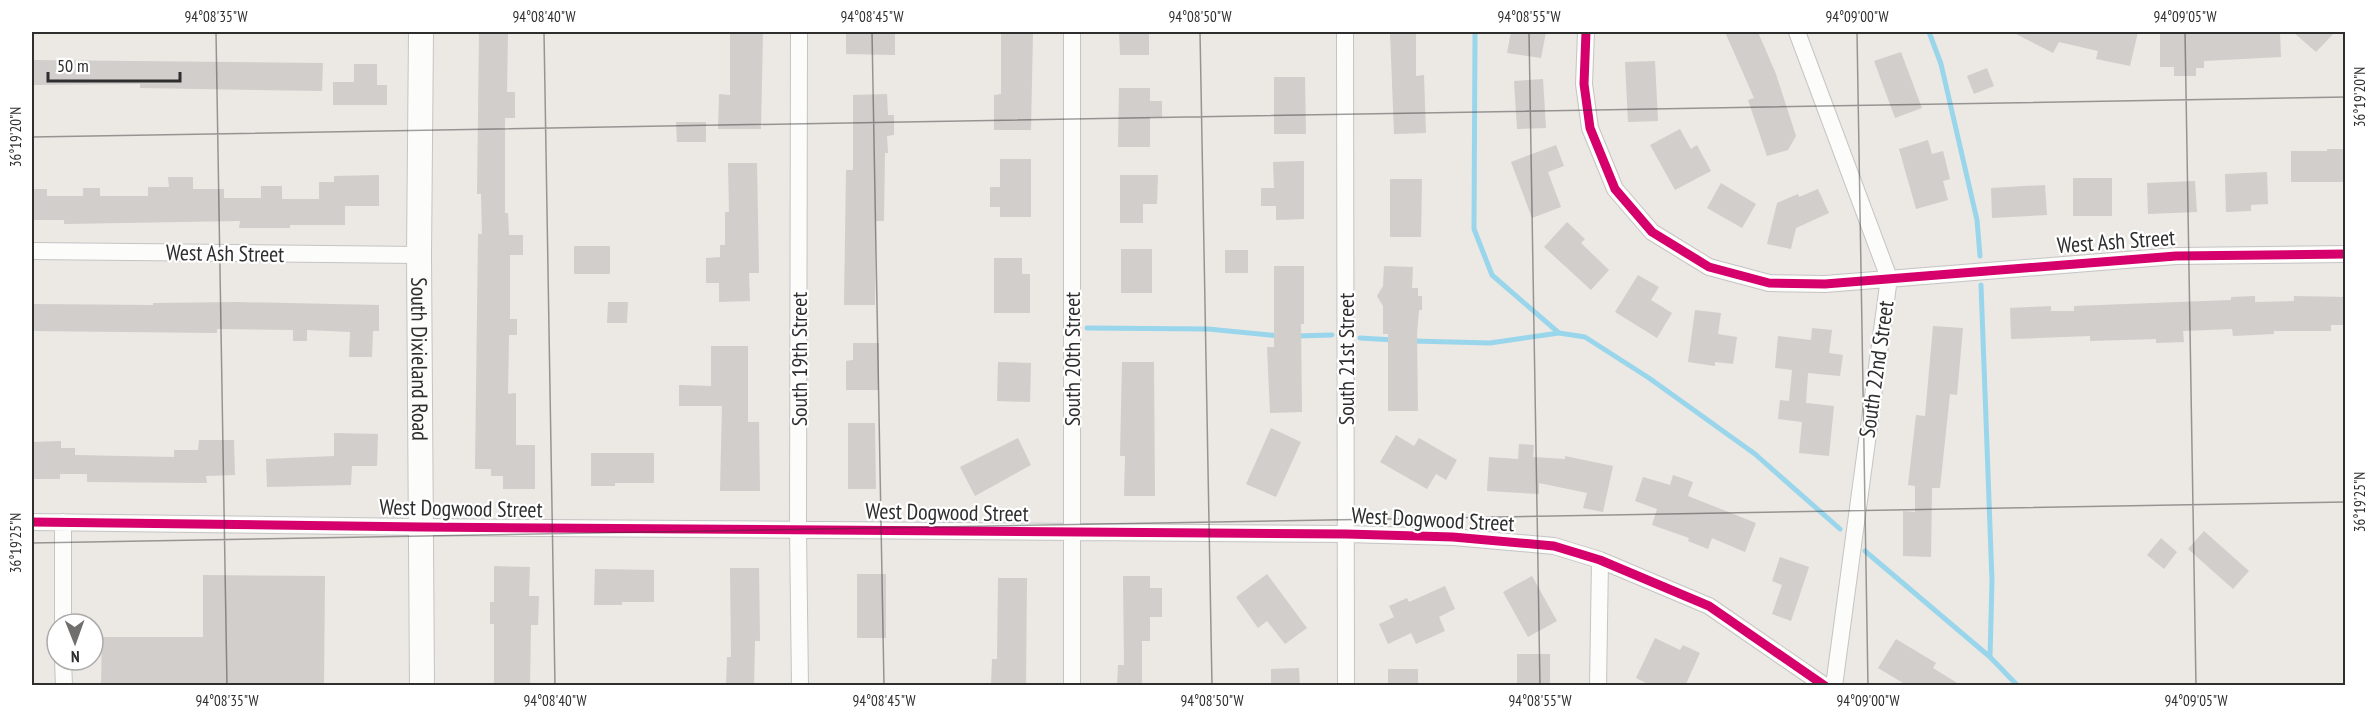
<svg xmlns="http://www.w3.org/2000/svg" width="2377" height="717" font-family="'PT Sans Narrow',sans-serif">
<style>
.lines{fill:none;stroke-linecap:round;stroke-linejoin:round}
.stream{stroke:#99d6ec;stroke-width:5}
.building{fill:#d1cecb}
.minor-casing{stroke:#c5c4c5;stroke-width:18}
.secondary-casing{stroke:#c5c4c5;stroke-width:26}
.minor{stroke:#fcfcfb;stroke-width:16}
.secondary{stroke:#fcfcfb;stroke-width:24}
.cycleway-casing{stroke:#fff;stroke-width:13}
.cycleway{stroke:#d6006c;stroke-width:9}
.ticks{fill:none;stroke:#2e2e2e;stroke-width:1.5;stroke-opacity:0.45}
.labels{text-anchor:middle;stroke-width:4.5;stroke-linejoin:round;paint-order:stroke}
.street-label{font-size:22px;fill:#2e2e2e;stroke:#fff}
.neatline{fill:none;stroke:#2e2e2e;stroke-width:2}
.ticks-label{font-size:15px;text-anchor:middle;fill:#2e2e2e}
</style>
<rect width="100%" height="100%" fill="#ece8e4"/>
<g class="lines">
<path class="stream" d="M 1475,32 L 1474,229 L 1492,275 L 1559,333 L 1585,337 L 1649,378 L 1755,454 L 1840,529
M 1929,32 L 1941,64 L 1977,220 L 1980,256
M 1981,285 L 1992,581 L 1990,657
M 1087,328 L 1208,329 L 1280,336
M 1295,336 L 1332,335
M 1360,338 L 1394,340
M 1413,341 L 1490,343 L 1559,333
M 1865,551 L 1990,657 L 2018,686"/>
</g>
<path class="building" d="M 479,32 L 508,32 L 507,92 L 515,92 L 515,118 L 505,118 L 505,213 L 508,213 L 509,235 L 523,235 L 523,255 L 510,255 L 510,319 L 517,319 L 517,335 L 509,335 L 508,394 L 516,393 L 516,445 L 535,445 L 535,489 L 503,489 L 503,476 L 491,476 L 491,469 L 475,469 L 478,234 L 482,234 L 481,194 L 477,194 Z
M 730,32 L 763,32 L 761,129 L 718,129 L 719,94 L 730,95 Z
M 846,32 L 895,32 L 895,55 L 846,54 Z
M 1001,32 L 1033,32 L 1031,130 L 994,130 L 994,95 L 1001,94 Z
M 1119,32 L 1149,32 L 1149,55 L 1120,55 Z
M 1390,32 L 1416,32 L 1416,76 L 1424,75 L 1426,133 L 1394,134 Z
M 1511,32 L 1546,32 L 1541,58 L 1507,53 Z
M 1725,32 L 1758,32 L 1776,74 L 1796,136 L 1788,150 L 1767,156 L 1748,100 L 1754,98 Z
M 2012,32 L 2138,32 L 2130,66 L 2096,59 L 2098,51 L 2059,42 L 2053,53 Z
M 2160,32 L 2280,32 L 2281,57 L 2204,61 L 2204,68 L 2196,68 L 2196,76 L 2174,76 L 2174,67 L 2160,67 Z
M 2293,32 L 2335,32 L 2316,52 Z
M 1901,52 L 1922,108 L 1895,118 L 1874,61 Z
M 32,60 L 323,63 L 322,91 L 140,88 L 140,84 L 32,85 Z
M 1655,61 L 1658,121 L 1628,122 L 1625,62 Z
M 354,64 L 377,64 L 377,85 L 387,85 L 387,105 L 333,105 L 333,82 L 354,82 Z
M 1987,68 L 1994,86 L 1974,94 L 1967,76 Z
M 1274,77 L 1305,77 L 1306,134 L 1274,134 Z
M 1543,79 L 1546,128 L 1517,129 L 1514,81 Z
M 1119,88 L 1150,88 L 1150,101 L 1162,101 L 1162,117 L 1150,117 L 1150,147 L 1118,147 Z
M 887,94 L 888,115 L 894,115 L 894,135 L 887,136 L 888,153 L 885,153 L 884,221 L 876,221 L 875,305 L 844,305 L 846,170 L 853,170 L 853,95 Z
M 676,122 L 706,122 L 706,142 L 677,142 Z
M 1680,129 L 1691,149 L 1697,145 L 1711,171 L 1675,190 L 1650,145 Z
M 1928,140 L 1932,154 L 1943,151 L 1950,179 L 1943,181 L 1948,200 L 1916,209 L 1899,149 Z
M 1556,145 L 1564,166 L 1548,172 L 1561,207 L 1532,218 L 1511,162 Z
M 2327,149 L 2346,149 L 2346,182 L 2291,182 L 2291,151 L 2327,151 Z
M 1000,159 L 1031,159 L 1031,217 L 1000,217 L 1000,207 L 990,207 L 990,187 L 1000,187 Z
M 1304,161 L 1304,219 L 1276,220 L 1276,206 L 1261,206 L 1261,188 L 1274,188 L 1273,162 Z
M 728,163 L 757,163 L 759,273 L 749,273 L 750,301 L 719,302 L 719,283 L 706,283 L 706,258 L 720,257 L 720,245 L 725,245 L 725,212 L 729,212 Z
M 2267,172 L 2268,204 L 2251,205 L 2251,211 L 2226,212 L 2225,174 Z
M 379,175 L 379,206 L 345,206 L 345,225 L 290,225 L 290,228 L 239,228 L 240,221 L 64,224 L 64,220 L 32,220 L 32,189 L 47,189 L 47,196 L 83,196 L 83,188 L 100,188 L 100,196 L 148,196 L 148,187 L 169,187 L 168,177 L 193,177 L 193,189 L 224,189 L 224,198 L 261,198 L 261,186 L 282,186 L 282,199 L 319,199 L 319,182 L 334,182 L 334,176 Z
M 1120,175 L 1158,175 L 1157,204 L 1143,204 L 1143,223 L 1120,223 Z
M 2073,178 L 2112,178 L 2112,216 L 2073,216 Z
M 1390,179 L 1422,179 L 1421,237 L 1390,237 Z
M 2195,181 L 2197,212 L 2148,214 L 2147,183 Z
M 1721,183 L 1756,204 L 1742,228 L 1707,208 Z
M 2045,185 L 2047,215 L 1992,218 L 1991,188 Z
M 1818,189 L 1829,213 L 1796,228 L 1791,249 L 1767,244 L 1777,203 L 1798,194 L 1799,197 Z
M 1567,222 L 1585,239 L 1581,243 L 1609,270 L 1591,290 L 1544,247 Z
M 574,246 L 610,246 L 610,274 L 574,274 Z
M 1121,249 L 1152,249 L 1152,293 L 1121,293 Z
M 1225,250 L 1248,250 L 1248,273 L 1225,273 Z
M 994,258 L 1022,258 L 1022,274 L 1030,274 L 1030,313 L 994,313 Z
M 1274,266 L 1304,266 L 1304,324 L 1301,324 L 1302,412 L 1270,413 L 1267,347 L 1274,347 Z
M 1384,266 L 1413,267 L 1412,288 L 1418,288 L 1418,296 L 1422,296 L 1422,310 L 1419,310 L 1417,334 L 1418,411 L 1388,411 L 1388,334 L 1383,334 L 1383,306 L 1377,296 L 1383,286 Z
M 1638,275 L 1659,287 L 1651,300 L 1672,313 L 1657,338 L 1615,312 Z
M 2255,296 L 2255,302 L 2294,301 L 2294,296 L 2346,297 L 2346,325 L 2331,325 L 2331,331 L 2274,331 L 2274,334 L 2233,336 L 2232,329 L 2183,331 L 2184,342 L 2156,343 L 2156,339 L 2090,341 L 2090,336 L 2011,339 L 2010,308 L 2051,306 L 2051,311 L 2074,311 L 2074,306 L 2231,300 L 2231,297 Z
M 238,302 L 379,305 L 379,331 L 373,331 L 372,357 L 349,357 L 350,332 L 307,330 L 307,341 L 293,341 L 293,330 L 217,329 L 217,333 L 32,331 L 32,304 L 153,305 L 153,303 Z
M 608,302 L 628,302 L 627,323 L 607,323 Z
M 1695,310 L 1721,313 L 1718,334 L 1737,337 L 1733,364 L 1715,362 L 1715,366 L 1688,362 Z
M 1933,326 L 1963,328 L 1957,395 L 1950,394 L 1940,488 L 1932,488 L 1931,557 L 1903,556 L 1903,511 L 1915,512 L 1915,486 L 1908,485 L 1916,415 L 1925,416 Z
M 1812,328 L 1832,330 L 1829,353 L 1843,355 L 1840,376 L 1808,373 L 1806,403 L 1834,406 L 1829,456 L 1799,453 L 1802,422 L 1778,419 L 1780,400 L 1789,401 L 1792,370 L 1775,368 L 1778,336 L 1811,340 Z
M 853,343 L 879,343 L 879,390 L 846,390 L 846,361 L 853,360 Z
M 711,346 L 748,346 L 748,422 L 759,422 L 760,491 L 720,491 L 722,406 L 679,406 L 679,385 L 711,386 Z
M 998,362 L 1031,363 L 1030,402 L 997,401 Z
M 1122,362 L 1154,362 L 1155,496 L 1124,496 L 1125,456 L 1120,456 Z
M 848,423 L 875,423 L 876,489 L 848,489 Z
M 1271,428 L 1301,442 L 1276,497 L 1246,484 Z
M 334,433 L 378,434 L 377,466 L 352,466 L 351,485 L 267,487 L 266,459 L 334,456 Z
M 1396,435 L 1414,446 L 1419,438 L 1457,460 L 1446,480 L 1436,474 L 1427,489 L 1380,462 Z
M 1018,438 L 1031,465 L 975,496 L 960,467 Z
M 199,440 L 234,440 L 235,475 L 206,476 L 207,483 L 87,482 L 87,474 L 60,474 L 60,479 L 32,479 L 32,442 L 61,441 L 61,448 L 75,448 L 75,455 L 174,457 L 174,450 L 198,450 Z
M 1519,444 L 1534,445 L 1533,457 L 1565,459 L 1565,456 L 1613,466 L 1603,512 L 1583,508 L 1587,493 L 1539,483 L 1539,494 L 1487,491 L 1489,457 L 1518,459 Z
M 591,453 L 654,453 L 654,483 L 615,483 L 615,486 L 591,486 Z
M 1673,475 L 1693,482 L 1688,496 L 1756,523 L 1745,552 L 1712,538 L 1708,549 L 1688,541 L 1689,538 L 1652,525 L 1657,509 L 1635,501 L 1643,477 L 1670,485 Z
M 2204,531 L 2249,571 L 2233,589 L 2188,549 Z
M 2161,538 L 2177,552 L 2164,569 L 2147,555 Z
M 1780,557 L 1809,567 L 1791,621 L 1772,614 L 1782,585 L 1772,581 Z
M 494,566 L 530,567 L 529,596 L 539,596 L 538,625 L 531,625 L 530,686 L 494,686 L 494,624 L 490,624 L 490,602 L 494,602 Z
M 730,568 L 759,568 L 760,641 L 755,641 L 754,686 L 726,686 L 727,657 L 731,657 Z
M 595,569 L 654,570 L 654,602 L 622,602 L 622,605 L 594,605 Z
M 857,574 L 886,574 L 886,638 L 857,638 Z
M 1267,574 L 1307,628 L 1285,644 L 1267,621 L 1258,628 L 1236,597 Z
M 203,575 L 325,576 L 324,686 L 101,686 L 102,637 L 203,637 Z
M 1123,576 L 1150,576 L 1150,588 L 1162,588 L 1162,617 L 1150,617 L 1150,641 L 1142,641 L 1142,686 L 1117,686 L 1118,665 L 1124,665 Z
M 1532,576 L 1557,621 L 1528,637 L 1503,592 Z
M 998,578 L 1027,578 L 1026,686 L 991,686 L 992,659 L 997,659 Z
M 1445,586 L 1455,609 L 1439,617 L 1445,631 L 1416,644 L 1411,633 L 1388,644 L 1379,624 L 1394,617 L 1389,606 L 1407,598 L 1409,602 Z
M 1655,638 L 1680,650 L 1683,645 L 1700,653 L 1685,686 L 1652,686 L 1636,678 Z
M 1896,639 L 1936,663 L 1933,668 L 1962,686 L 1908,686 L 1878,668 Z
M 1517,654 L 1550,654 L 1550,686 L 1517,686 Z
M 1299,668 L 1300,686 L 1271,686 L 1271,669 Z
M 1388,669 L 1418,669 L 1418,686 L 1388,686 Z"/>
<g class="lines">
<defs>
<path id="minor" d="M 799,32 L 798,530 L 800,686
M 1072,32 L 1072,686
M 1345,32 L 1346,686
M 1586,32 L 1584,84 L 1590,128 L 1615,189 L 1652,232 L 1709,267 L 1769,283 L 1825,284 L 2176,256 L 2346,254
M 1797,32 L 1889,278 L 1834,686
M 32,251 L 419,255
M 32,522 L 422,527 L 1346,534 L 1453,537 L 1554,546 L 1600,560 L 1709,606 L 1825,686
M 63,522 L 63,624
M 63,660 L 64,686
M 1598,686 L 1600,560"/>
<g id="secondary">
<path id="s1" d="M 421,32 L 419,255 L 422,686"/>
</g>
</defs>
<use href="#minor" class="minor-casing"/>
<use href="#secondary" class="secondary-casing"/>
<use href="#minor" class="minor"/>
<use href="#secondary" class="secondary"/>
<defs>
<path id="cycleway" d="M 1586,32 L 1584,84 L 1590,128 L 1615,189 L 1652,232 L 1709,267 L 1769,283 L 1825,284 L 2176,256 L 2346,254
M 32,522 L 422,527 L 1346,534 L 1453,537 L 1554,546 L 1600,560 L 1709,606 L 1825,686"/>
</defs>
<use href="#cycleway" class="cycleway-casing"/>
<use href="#cycleway" class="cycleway"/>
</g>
<path class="ticks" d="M 216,32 L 227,686M 544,32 L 555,686M 872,32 L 884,686M 1200,32 L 1212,686M 1529,32 L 1540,686M 1857,32 L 1868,686M 2185,32 L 2196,686M 32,137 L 2346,97M 32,543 L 2346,502"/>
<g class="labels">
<g class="street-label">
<text transform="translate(2116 241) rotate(-4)" y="8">West Ash Street</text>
<text transform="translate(225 253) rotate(1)" y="8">West Ash Street</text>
<text dy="8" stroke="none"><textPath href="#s1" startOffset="327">South Dixieland Road</textPath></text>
<text transform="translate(799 359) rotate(-90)" y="8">South 19th Street</text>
<text transform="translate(1072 359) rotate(-90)" y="8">South 20th Street</text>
<text transform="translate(1346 359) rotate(-90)" y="8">South 21st Street</text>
<text transform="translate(1876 369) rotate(-82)" y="8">South 22nd Street</text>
<text transform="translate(461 508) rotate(1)" y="8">West Dogwood Street</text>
<text transform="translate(947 512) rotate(1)" y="8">West Dogwood Street</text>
<text transform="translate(1433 519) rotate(3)" y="8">West Dogwood Street</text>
</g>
</g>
<rect width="2377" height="717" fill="none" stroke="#ffffff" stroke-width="66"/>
<g transform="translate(75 642) rotate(179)"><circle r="28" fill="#ffffff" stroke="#ababab" stroke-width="1.5"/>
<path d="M0-4.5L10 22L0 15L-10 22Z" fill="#706f6e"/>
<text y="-9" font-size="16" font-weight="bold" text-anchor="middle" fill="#2e2e2e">N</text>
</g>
<path d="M48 72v9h132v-9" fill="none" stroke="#2e2e2e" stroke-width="3"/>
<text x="57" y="72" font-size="18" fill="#2e2e2e" stroke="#ffffff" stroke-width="4.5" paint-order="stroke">50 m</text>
<rect x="33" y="33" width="2311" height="651" class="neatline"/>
<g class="ticks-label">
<text x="216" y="22">94°08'35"W</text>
<text x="544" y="22">94°08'40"W</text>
<text x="872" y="22">94°08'45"W</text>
<text x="1200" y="22">94°08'50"W</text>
<text x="1529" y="22">94°08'55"W</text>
<text x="1857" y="22">94°09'00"W</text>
<text x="2185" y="22">94°09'05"W</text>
<text transform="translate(2360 97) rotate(-90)" y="5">36°19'20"N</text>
<text transform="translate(16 137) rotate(-90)" y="5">36°19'20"N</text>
<text transform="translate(2360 502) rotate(-90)" y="5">36°19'25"N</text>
<text transform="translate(16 543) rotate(-90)" y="5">36°19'25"N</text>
<text x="227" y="706">94°08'35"W</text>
<text x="555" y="706">94°08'40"W</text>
<text x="884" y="706">94°08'45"W</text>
<text x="1212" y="706">94°08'50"W</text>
<text x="1540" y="706">94°08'55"W</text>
<text x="1868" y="706">94°09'00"W</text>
<text x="2196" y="706">94°09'05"W</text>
</g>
</svg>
